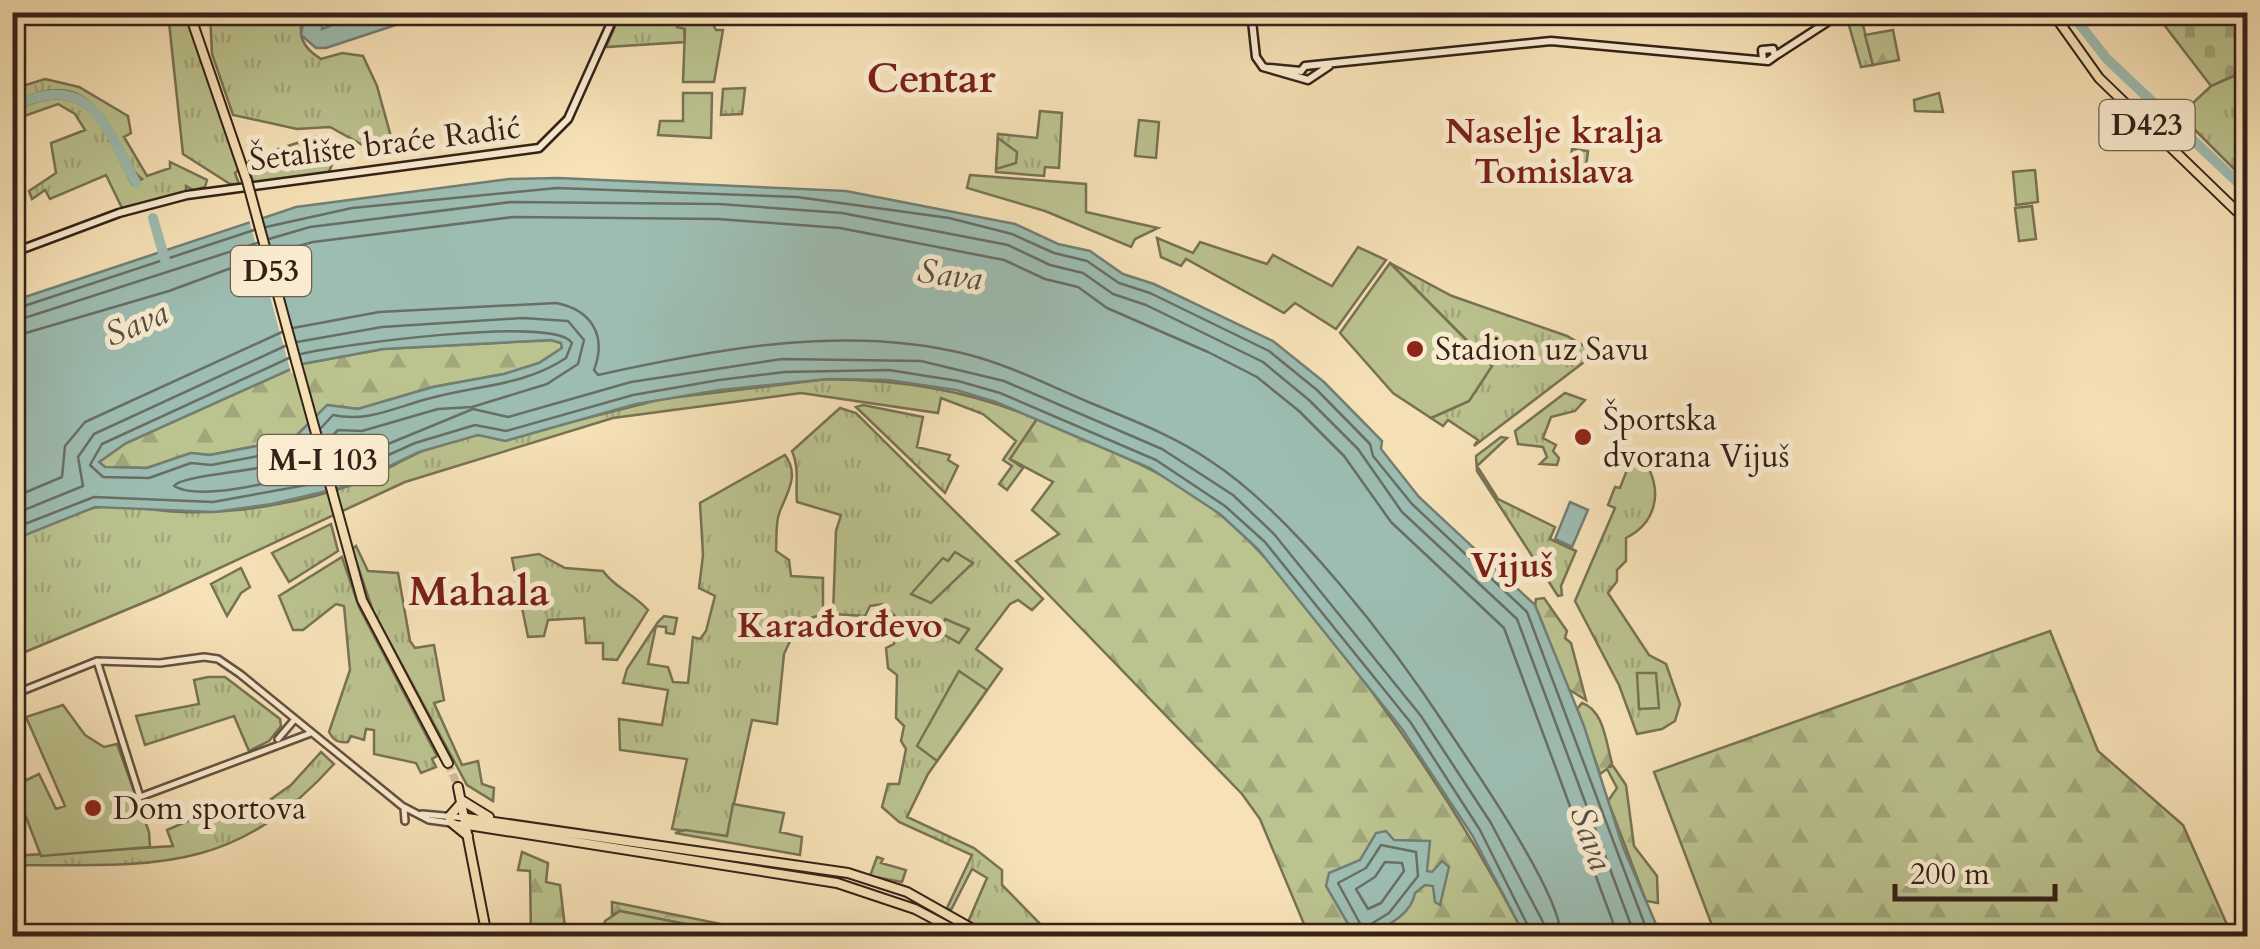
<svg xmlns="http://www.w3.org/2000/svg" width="2260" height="949" font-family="Cardo,serif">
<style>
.grass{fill:url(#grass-tufts);stroke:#787254;stroke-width:2.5}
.forest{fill:url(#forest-firs);stroke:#787254;stroke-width:2.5}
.cemetery{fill:url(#cemetery-stones);stroke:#787254;stroke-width:2.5}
.green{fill:#bbc38f;stroke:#787254;stroke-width:2.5}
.water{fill:#9dbdb2;stroke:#737f74;stroke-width:2.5;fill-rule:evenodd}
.pier{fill:#f7e2b7}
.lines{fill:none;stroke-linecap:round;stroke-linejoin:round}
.shore{stroke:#686f65;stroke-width:2.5}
.river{stroke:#9dbdb2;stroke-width:10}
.primary-tunnel{stroke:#d0bb97;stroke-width:8;stroke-dasharray:8 4;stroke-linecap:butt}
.tertiary-casing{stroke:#655140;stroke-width:10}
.secondary-casing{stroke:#342118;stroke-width:11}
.primary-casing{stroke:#342118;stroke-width:12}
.tertiary{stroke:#faecd0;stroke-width:5}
.secondary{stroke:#faecd0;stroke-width:6}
.primary{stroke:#f7e2b7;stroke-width:8}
.primary-bridge-casing{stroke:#342118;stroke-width:12;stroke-linecap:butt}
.primary-bridge{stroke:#f7e2b7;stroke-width:8}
.poi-dot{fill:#8f2418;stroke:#faecd0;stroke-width:4}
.labels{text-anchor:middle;stroke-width:10;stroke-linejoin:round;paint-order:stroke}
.shield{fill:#faecd0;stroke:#6f5e4f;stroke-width:2.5}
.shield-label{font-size:30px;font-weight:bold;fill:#342118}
.street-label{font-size:32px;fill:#342118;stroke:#faecd0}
.poi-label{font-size:32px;fill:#342118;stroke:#faecd0;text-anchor:start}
.neighbourhood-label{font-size:35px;font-weight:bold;fill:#7a1f14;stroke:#faecd0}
.water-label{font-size:35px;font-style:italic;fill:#545046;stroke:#faecd0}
.district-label{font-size:42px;font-weight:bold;fill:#7a1f14;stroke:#faecd0}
</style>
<defs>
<pattern id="grass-tufts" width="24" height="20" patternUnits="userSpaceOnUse" patternTransform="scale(2.5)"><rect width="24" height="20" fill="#bbc38f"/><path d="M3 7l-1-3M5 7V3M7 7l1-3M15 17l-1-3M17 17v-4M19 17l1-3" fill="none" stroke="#a1a77b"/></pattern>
<pattern id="forest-firs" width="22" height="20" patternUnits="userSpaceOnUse" patternTransform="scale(2.5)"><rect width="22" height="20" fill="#bbc38f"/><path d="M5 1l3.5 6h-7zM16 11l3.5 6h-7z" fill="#a1a77b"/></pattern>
<pattern id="cemetery-stones" width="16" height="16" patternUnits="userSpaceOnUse" patternTransform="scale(2.5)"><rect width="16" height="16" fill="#bbc38f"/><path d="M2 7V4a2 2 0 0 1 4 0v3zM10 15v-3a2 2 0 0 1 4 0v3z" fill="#a1a77b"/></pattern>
</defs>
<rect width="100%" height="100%" fill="#f7e2b7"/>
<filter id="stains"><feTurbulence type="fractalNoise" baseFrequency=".002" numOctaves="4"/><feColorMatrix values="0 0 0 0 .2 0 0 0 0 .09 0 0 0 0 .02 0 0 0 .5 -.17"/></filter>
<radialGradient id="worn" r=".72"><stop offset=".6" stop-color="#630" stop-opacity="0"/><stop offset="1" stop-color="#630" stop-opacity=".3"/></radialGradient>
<path class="grass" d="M 168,13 L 184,13 L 186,17 L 239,170 L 235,173 L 239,184 L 230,184 L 183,154 Z
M 210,13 L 302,13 C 299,36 300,46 321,59 L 342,53 L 363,56 L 377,86 L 396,155 L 370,149 L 330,127 L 297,129 L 233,115 L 212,54 Z
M 621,13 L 678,13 L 676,23 L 684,27 L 685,42 L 606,47 Z
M 1860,13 L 1873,65 L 1861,67 L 1846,15 Z
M 2247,70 L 2247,182 L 2180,115 L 2211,86 Z
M 45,79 L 79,87 L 128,116 L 131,133 L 124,137 L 147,176 L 170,168 L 170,162 L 207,180 L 205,187 L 193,190 L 186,186 L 186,192 L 122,208 L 106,175 L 50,199 L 45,190 L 32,199 L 29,191 L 56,173 L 51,143 L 85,130 L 75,114 L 58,104 L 13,120 L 13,111 C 89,74 102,125 132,184 L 142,179 C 133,173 127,158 121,146 C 93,94 70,75 13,103 L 13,89 Z
M 745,88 L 742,114 L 721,115 L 723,89 Z
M 1040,111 L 1062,113 L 1059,168 L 1045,167 L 1044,176 L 996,172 L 998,134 L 1037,138 Z
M 315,137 L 329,138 L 338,150 L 328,174 L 254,184 L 247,165 L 251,158 Z
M 1390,263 L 1452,296 L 1567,336 L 1596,353 L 1474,446 L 1478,440 L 1448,420 L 1443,426 L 1431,418 L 1469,401 L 1492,366 Z
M 828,379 C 903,380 967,390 1037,419 L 1010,459 L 1023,468 L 1007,490 L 999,484 L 1012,466 L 1003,460 L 1016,441 L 983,414 L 941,398 L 938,413 L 801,393 L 613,418 L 405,482 L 157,597 L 13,657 L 13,540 C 39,527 69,511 99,507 C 127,503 155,512 183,512 C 240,514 304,502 357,483 C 394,469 461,419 500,440 L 662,399 Z
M 1565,393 L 1585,400 L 1575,411 L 1551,417 L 1543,438 L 1556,445 L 1553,451 L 1559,458 L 1557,465 L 1540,464 L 1547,457 L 1543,447 L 1518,444 L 1515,431 Z
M 863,405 L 923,417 L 917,447 L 950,455 L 948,460 L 958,466 L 945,493 L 856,407 Z
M 840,408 L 856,413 L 1043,599 L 1032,610 L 1018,600 L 1010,604 L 976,649 L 1002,669 L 928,774 L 907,817 L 974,848 L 1002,870 L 1002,885 L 1052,936 L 988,936 L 968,922 L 987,878 L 972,869 L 951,910 L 947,908 L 972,855 L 899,822 L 882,807 L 888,784 L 899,784 L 906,749 L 901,741 L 904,726 L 896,718 L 897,675 L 888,668 L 886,648 L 894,644 L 896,617 L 883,604 L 870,606 L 865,616 L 833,614 L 836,531 L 841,515 L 797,502 C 795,484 800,469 792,451 Z
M 1501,437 L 1507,438 L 1477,466 L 1498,499 L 1555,527 L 1550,539 L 1576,551 L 1561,586 L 1562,595 L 1558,596 L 1477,471 L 1476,456 Z
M 785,455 C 800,475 787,493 780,511 C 775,522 777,539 776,551 L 789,560 L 791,576 L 823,578 L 823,614 L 799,622 L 784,654 L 777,724 L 752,720 L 727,836 L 672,829 L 687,759 L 620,750 L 619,719 L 662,725 L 668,690 L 623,683 L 627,669 L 658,622 L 664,616 L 677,618 L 674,634 L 666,633 L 666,627 L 656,626 L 648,664 L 668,667 L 673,682 L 688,683 L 693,637 L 700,639 L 706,631 L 715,596 L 699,588 L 703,555 L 700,503 Z
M 1630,462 L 1649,469 C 1662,496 1654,524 1626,538 L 1626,561 L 1617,570 L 1617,581 L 1608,593 L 1649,655 L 1666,664 L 1680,704 L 1675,721 L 1662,729 L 1637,734 L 1619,685 L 1575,601 L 1615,508 L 1608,505 L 1615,487 L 1620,488 Z
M 331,524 L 338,551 L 289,582 L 272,553 Z
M 356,546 L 368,571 L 398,573 L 410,641 L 415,648 L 434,645 L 444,700 L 434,703 L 462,765 L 478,761 L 482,784 L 494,788 L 493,801 L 467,785 L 373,611 L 352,549 Z
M 539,554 L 565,568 L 603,571 C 615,588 634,594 648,610 L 617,660 L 603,659 L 603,643 L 586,643 L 584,618 L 548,620 L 544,636 L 528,637 L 512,558 Z
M 342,557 L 359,607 L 437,756 L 432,759 L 436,767 L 421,773 L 416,763 L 374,754 L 374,730 L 366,729 L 364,740 L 351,736 L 348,742 C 338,743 334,741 329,732 L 350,670 L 344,606 L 336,604 L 303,630 L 293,630 L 279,596 Z
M 241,568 L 250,587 L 241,593 L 227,616 L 211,584 Z
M 208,677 L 225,677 L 280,719 L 281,726 L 269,741 L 249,751 L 234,716 L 145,745 L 136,716 L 199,704 L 194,680 Z
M 321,752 L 334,764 C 233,876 152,865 13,865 L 12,856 L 173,846 L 167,830 L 225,805 L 240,821 L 291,785 Z
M 877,857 L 883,859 L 881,863 L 906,870 L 902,882 L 870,876 Z"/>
<path class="forest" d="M 1893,30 L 1899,60 L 1873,65 L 1865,35 Z
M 551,340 L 561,343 L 562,348 L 539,363 L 504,374 L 433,387 L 358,409 L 328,405 L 293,439 L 210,455 L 191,453 L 147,468 L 105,467 L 99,462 L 126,443 L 302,364 L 383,349 Z
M 1037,419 C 1087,443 1141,460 1188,491 C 1242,525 1282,576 1321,626 C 1400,724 1467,824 1525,936 L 1309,936 L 1260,819 L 1242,794 L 1016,561 L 1059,534 L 1032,510 L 1053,482 L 1010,459 Z
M 1544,598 L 1567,631 L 1565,638 L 1571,643 L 1586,700 L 1568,689 L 1535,605 L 1536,599 Z
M 2050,631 L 2098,751 L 2183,825 L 2232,936 L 1716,936 L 1654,772 Z
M 1582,703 C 1604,710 1606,743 1612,763 L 1609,767 L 1613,766 L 1626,785 L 1634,846 L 1657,876 L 1658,903 L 1646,901 L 1608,801 L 1617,788 L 1607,769 L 1600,774 L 1577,709 Z
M 522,852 L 548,863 L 546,882 L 560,885 L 566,936 L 531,936 L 530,871 L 518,870 Z
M 612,902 L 770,934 L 779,936 L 746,936 L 620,911 L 612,915 Z"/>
<path class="cemetery" d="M 2155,13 L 2247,13 L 2247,70 L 2211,86 Z"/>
<path class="green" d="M 678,13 L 707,13 L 716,30 L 723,30 L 714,82 L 683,82 L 685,29 L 677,27 Z
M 683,93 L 712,93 L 711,138 L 658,135 L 660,121 L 683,121 Z
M 1939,93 L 1943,112 L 1915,111 L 1914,100 Z
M 1139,120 L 1159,122 L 1156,158 L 1135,156 Z
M 998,138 L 1017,152 L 1016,163 L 996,169 Z
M 1572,149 L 1588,151 L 1584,182 L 1568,180 Z
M 2035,170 L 2038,202 L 2016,205 L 2013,172 Z
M 970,175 L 1086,184 L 1086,212 L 1158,228 L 1135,239 L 1131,247 L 1045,211 L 967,188 Z
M 2032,206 L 2036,239 L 2019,241 L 2015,208 Z
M 1157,238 L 1193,253 L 1200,242 L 1267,264 L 1273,255 L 1332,286 L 1358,247 L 1386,260 L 1336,329 L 1295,303 L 1284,313 L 1186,259 L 1181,266 L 1161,257 Z
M 1390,263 L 1492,366 L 1469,401 L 1431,418 L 1393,393 L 1340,333 Z
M 955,552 L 973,563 L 931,603 L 911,594 L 943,558 L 948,561 Z
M 945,619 L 969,629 L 959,643 L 939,632 Z
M 959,671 L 987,690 L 937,761 L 917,746 Z
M 1637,673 L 1656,673 L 1659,708 L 1639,709 Z
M 63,705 L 85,735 L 104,747 L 117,744 L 149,832 L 150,847 L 41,856 L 14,786 L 39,774 L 56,809 L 65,806 L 26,717 Z
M 733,804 L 784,813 L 780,832 L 802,837 L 800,855 L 675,833 L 685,830 L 727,836 Z
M 620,911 L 746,936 L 602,936 L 605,921 Z"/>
<path class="water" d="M 305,13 L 323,13 L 322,29 L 362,13 L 432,13 L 326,48 L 316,48 L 301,35 Z
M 558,178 L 846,191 L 1015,224 L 1058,244 L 1090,251 L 1123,274 L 1154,284 L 1273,341 L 1324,382 L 1382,441 L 1381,449 L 1419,497 L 1535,605 L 1584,726 L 1623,847 L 1661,936 L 1525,936 L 1472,835 L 1402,729 L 1258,549 L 1220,514 L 1150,468 L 996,402 L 956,390 L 888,380 L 828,379 L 720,390 L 636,404 L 505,441 L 478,435 L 419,452 L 348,486 L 272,504 L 214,512 L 95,507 L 13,540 L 13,301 L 296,207 L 509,179 ZM 551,340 L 561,343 L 562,348 L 539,363 L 504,374 L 433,387 L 358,409 L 327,405 L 293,439 L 210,455 L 191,453 L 147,468 L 105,467 L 99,462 L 126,443 L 302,364 L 383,349 Z
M 1570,502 L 1588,510 L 1572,547 L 1555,539 Z
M 1386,831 L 1394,840 L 1430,841 L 1427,871 L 1432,872 L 1442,861 L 1449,867 L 1440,905 L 1435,902 L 1433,886 L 1425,885 L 1415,893 C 1411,915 1388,925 1369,936 L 1359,931 L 1355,936 L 1326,886 L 1329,873 L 1360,860 L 1376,833 Z"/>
<path class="pier" d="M 261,212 L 304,369 L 291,373 L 248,216 Z"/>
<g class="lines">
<path class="shore" d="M 266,227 L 352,208 L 557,188 L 797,197 L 949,218 L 1012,234 L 1054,253 L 1087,261 L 1119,283 L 1150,293 L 1269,351 L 1317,390 L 1370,444 L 1373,456 L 1412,504 L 1527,612 L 1649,936
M 269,239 L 310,227 L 511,202 L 719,204 L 842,213 L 1008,245 L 1050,265 L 1083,273 L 1113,294 L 1146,305 L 1263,362 L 1309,400 L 1358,449 L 1402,512 L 1517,619 L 1635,936
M 273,253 L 313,242 L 513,217 L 718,219 L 840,228 L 1004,260 L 1045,279 L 1078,287 L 1107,308 L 1208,352 L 1257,377 L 1299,411 L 1344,456 L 1391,522 L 1504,628 L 1618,936
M 12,310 L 254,230
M 12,322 L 257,243
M 293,328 L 379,312 L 556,303 C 592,310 607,336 594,370 L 598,375 C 716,349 847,324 966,354 C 1009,365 1046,384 1086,401 C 1129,419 1171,434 1209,460 C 1293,514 1394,647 1449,731 C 1476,772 1560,892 1561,936
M 12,337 L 169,291 L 261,257
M 297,342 L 382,327 L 523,318 L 568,321 L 584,340 L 578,364 L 547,384 L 472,407 L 438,409 L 362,431 L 338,430 L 325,443
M 301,354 C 338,345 556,315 572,343 L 566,358 C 524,386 478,385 431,398 C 398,406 368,423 333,415 L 321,428
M 289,358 L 102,444 L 90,465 L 103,477 L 149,478 L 191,463 L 211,465 L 295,449 L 311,439
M 315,452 C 287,471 183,473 174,486 C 202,503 287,478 320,470
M 332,467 L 473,409 L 508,417 L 631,382 L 782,359 L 921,361 L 1004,381 L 1162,449 L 1233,495 L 1274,534 L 1421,716 L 1491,823 L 1544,924 L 1546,936
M 335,479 L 415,443 L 475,425 L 506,431 L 633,395 L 719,380 L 785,372 L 889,370 L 958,381 L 1000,393 L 1156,460 L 1225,506 L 1265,542 L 1411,723 L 1480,830 L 1533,936
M 12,498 L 62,477 L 65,446 L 85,422 L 282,332
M 12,515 L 83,486 L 78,457 L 94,434 L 285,346
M 12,529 L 94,497 L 213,502 L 323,482
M 1381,845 L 1416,852 L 1418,876 L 1389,913 L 1363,929 L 1338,883 L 1366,868 Z
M 1385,862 L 1402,863 L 1404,871 L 1381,903 L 1368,909 L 1356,889 L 1375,877 Z"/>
<path class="river" d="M 2070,12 L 2107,59 L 2248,192
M 12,107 C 90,69 105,124 136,183
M 153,218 L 165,260"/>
<path class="primary-tunnel" d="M 448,763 L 458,787"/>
<defs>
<path id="tertiary" d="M 97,661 L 140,797 L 311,733
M 12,695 L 97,661 L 160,663 L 204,657 L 218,659 L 240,674 L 402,806 L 429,820 L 466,825
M 278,739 L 295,719
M 404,808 L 405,821
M 422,814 L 466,818"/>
<path id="secondary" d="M 1251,12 L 1256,57 L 1263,67
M 1775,56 L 1843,12
M 1263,67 L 1308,80 L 1329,66
M 1269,68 L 1301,71
M 1301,71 L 1305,66 L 1551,41 L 1768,61 L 1775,56 L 1773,49 L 1762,50 L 1763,60
M 12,253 L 119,213 L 187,195 L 539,148 L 568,119 L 616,12"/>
<path id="primary" d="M 189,12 L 247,181
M 2052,12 L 2099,78 L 2248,222
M 296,361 L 362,600 L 448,763
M 458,787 L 487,936
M 463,801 L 489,817
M 449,817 L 463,801
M 467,818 L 848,873 L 907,892 L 985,936
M 452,823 L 468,836
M 468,825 L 837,883 L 915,909 L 966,936"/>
</defs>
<use href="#tertiary" class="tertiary-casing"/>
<use href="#secondary" class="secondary-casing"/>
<use href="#primary" class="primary-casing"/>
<use href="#tertiary" class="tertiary"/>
<use href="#secondary" class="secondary"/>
<use href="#primary" class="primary"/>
<defs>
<path id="primary-bridge" d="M 247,181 L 296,361"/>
</defs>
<use href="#primary-bridge" class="primary-bridge-casing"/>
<use href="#primary-bridge" class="primary-bridge"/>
</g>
<g class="poi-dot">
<circle cx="1415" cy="349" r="10"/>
<circle cx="1583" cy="437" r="10"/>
<circle cx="93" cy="808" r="10"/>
</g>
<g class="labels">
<g class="shield">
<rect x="2099.5" y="100" width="95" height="50" rx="8"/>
<rect x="231" y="246" width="80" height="50" rx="8"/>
<rect x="258" y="435" width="130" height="50" rx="8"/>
</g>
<g class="shield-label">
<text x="2147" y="135">D423</text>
<text x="271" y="281">D53</text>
<text x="323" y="470">M-I 103</text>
</g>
<g class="street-label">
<text transform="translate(385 143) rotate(-7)" y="11">Šetalište braće Radić</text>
</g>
<g class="poi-label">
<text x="1435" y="360">Stadion uz Savu</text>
<text x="1603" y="430">Športska<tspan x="1603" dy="37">dvorana Vijuš</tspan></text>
<text x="113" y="819">Dom sportova</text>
</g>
<g class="neighbourhood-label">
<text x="1554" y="143">Naselje kralja<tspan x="1554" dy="40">Tomislava</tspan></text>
<text x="1512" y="577">Vijuš</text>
<text x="840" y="637">Karađorđevo</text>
</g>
<g class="water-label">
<text transform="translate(950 274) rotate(7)" y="12">Sava</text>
<text transform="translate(136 323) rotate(-24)" y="12">Sava</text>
<text transform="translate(1592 838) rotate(70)" y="12">Sava</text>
</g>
<g class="district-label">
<text x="931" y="92">Centar</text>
<text x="479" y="605">Mahala</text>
</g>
</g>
<rect width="2260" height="949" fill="none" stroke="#f7e2b7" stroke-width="50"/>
<rect x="15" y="15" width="2230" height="919" fill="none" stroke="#342118" stroke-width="5"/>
<rect x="25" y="25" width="2210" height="899" fill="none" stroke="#342118" stroke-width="2.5"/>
<path d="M1895 884v15h160v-15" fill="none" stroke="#342118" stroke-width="5"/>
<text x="1910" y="884" font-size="30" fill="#342118" stroke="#faecd0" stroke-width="8" paint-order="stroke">200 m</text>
<rect width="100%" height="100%" filter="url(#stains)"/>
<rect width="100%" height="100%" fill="url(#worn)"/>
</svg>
